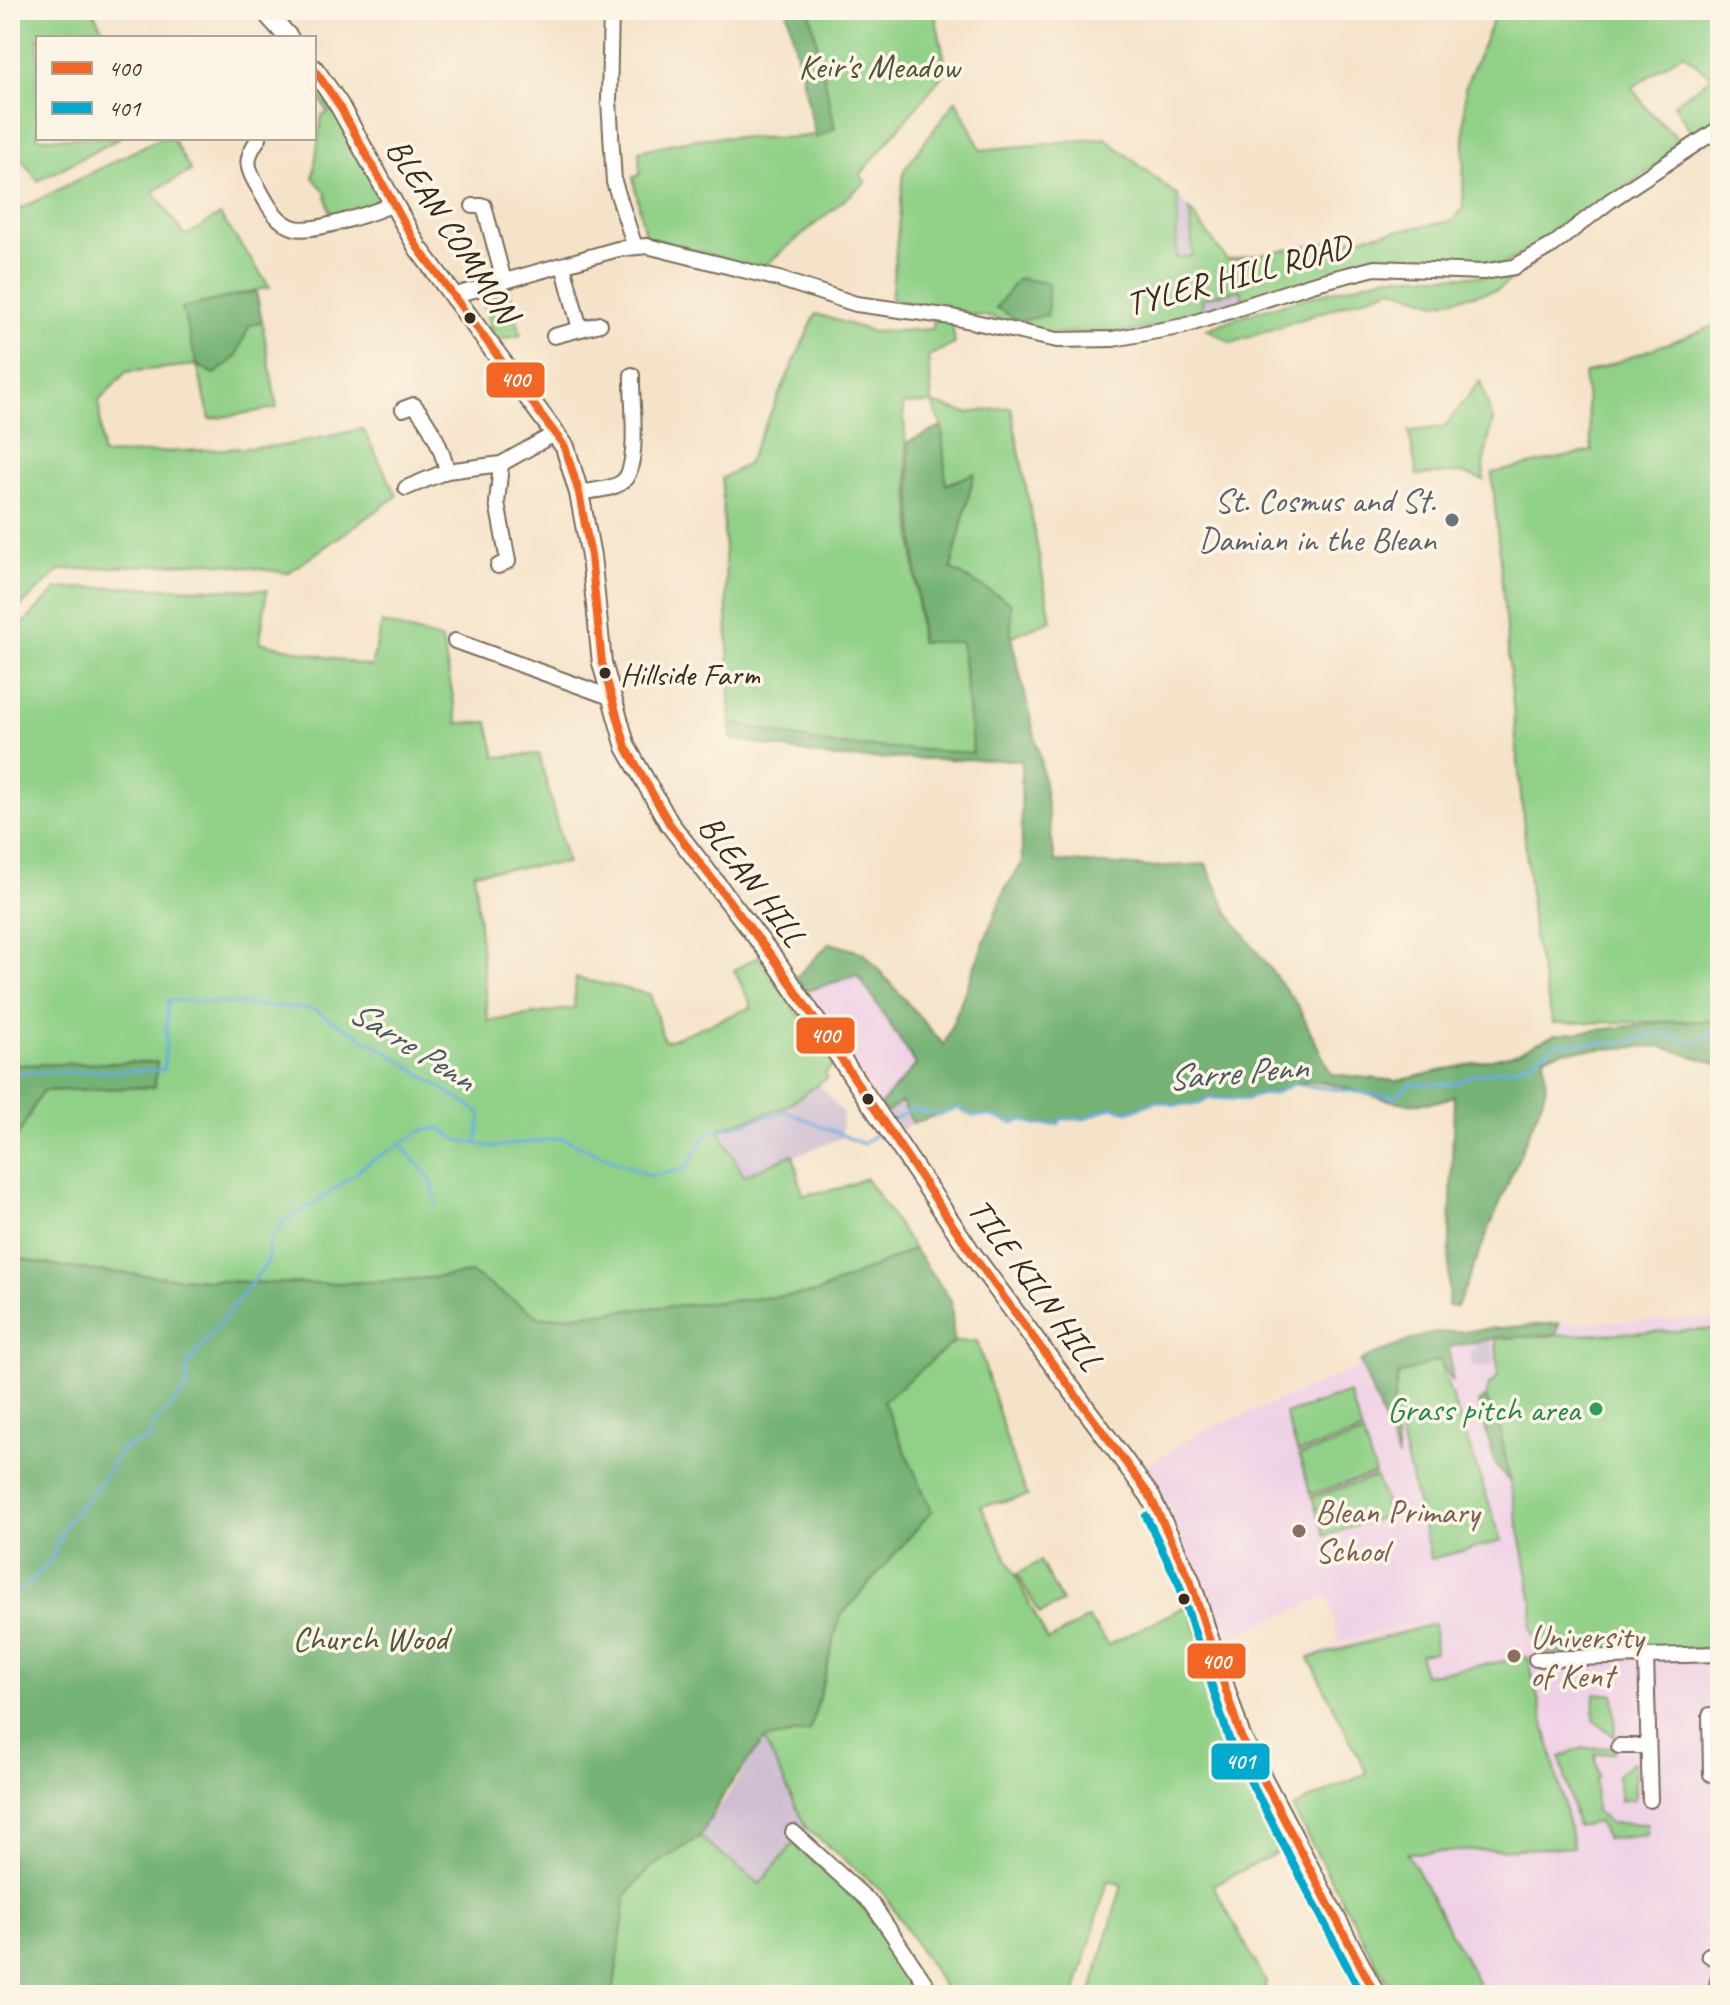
<svg xmlns="http://www.w3.org/2000/svg" width="1730" height="2005" font-family="Caveat,sans-serif">
<style>
.built{fill:#efd0e6}
.industrial{fill:#cdbed2}
.green{fill:#90d087;stroke:#667d52;stroke-width:2}
.forest{fill:#74b274;stroke:#586e49;stroke-width:2}
.lines{fill:none;stroke-linecap:round;stroke-linejoin:round}
.stream{stroke:#6aaee0;stroke-width:3}
.minor-casing{stroke:#7c6b5a;stroke-width:18}
.major-casing{stroke:#7c6b5a;stroke-width:22}
.minor{stroke:#fff;stroke-width:14}
.major{stroke:#fff;stroke-width:18}
.bus-1-casing{stroke:#fcf5e5;stroke-width:14}
.bus-2-casing{stroke:#fcf5e5;stroke-width:14}
.bus-1{stroke:#f26522;stroke-width:8}
.bus-2{stroke:#00a9ce;stroke-width:8}
.bus-dot{fill:#3b2a1e;stroke:#fcf5e5;stroke-width:3}
.worship-dot{fill:#6b7280;stroke:#fcf5e5;stroke-width:3}
.leisure-dot{fill:#2e9e5b;stroke:#fcf5e5;stroke-width:3}
.education-dot{fill:#8d6e63;stroke:#fcf5e5;stroke-width:3}
.labels{text-anchor:middle;stroke-width:7;stroke-linejoin:round;paint-order:stroke}
.bus-label{font-size:32px;fill:#3b2a1e;stroke:#fcf5e5;text-anchor:start}
.park-label{font-size:34px;fill:#505438;stroke:#fcf5e5}
.street-label{font-size:34px;fill:#3b2a1e;stroke:#fcf5e5}
.worship-label{font-size:34px;fill:#5b616d;stroke:#fcf5e5;text-anchor:end}
.leisure-label{font-size:34px;fill:#27864d;stroke:#fcf5e5;text-anchor:end}
.education-label{font-size:34px;fill:#785e54;stroke:#fcf5e5;text-anchor:start}
.water-label{font-size:36px;font-style:italic;fill:#4b5862;stroke:#fcf5e5}
.line-badge{stroke:#fcf5e5;stroke-width:3}
.badge-label{font-size:22px;text-anchor:middle;font-weight:bold;fill:#fff}
</style>
<rect width="100%" height="100%" fill="#fcf5e5"/>
<filter id="ink" filterUnits="userSpaceOnUse"><feTurbulence type="fractalNoise" baseFrequency=".0125" numOctaves="2"/><feDisplacementMap in="SourceGraphic" scale="16" xChannelSelector="R" yChannelSelector="G"/><feConvolveMatrix kernelMatrix="1 2 1 2 8 2 1 2 1" color-interpolation-filters="sRGB"/></filter>
<filter id="wash" filterUnits="userSpaceOnUse"><feTurbulence type="fractalNoise" baseFrequency=".006" numOctaves="4" result="noise"/><feDisplacementMap in="SourceGraphic" scale="32" xChannelSelector="R" yChannelSelector="G"/><feGaussianBlur stdDeviation="1.8" result="paint"/><feColorMatrix in="noise" values="0 0 0 0 0 0 0 0 0 0 0 0 0 0 0 0 0 1.4 0 .05"/><feComposite in="paint" operator="in"/></filter>
<g filter="url(#wash)">
<rect width="100%" height="100%" fill="#f5e3c9"/>
<path class="built" d="M 858,974 L 916,1065 L 880,1105 L 806,991 Z
M 1720,1319 L 1720,1995 L 1485,1995 L 1406,1853 L 1308,1655 L 1445,1616 L 1339,1642 L 1328,1596 L 1217,1642 L 1167,1502 L 1148,1465 L 1189,1438 L 1361,1366 L 1360,1361 L 1367,1356 L 1406,1339 L 1458,1330 L 1559,1323 Z"/>
<path class="industrial" d="M 1178,196 L 1190,210 L 1193,256 L 1176,258 Z
M 1241,290 L 1244,303 L 1203,316 L 1202,298 Z
M 819,1084 L 843,1114 L 841,1138 L 744,1176 L 718,1128 L 785,1107 Z
M 902,1102 L 913,1123 L 898,1132 L 886,1113 Z
M 1491,1339 L 1494,1362 L 1491,1366 L 1472,1366 L 1471,1352 L 1477,1343 Z
M 764,1739 L 806,1828 L 761,1884 L 700,1837 Z"/>
<path class="green" d="M 10,10 L 92,10 L 108,38 L 38,38 L 38,138 L 120,138 L 38,181 L 10,144 Z
M 810,10 L 934,10 L 947,70 L 860,175 L 866,182 L 761,269 L 645,236 L 633,177 L 640,175 L 639,151 C 661,146 684,140 706,138 C 745,134 803,145 835,128 Z
M 1497,10 L 1720,10 L 1720,65 L 1709,75 L 1683,53 L 1632,88 L 1649,111 L 1686,146 L 1531,250 L 1501,265 L 1415,262 L 1353,268 L 1244,303 L 1241,290 L 1202,298 L 1203,316 L 1131,332 L 1041,333 L 994,318 L 891,299 L 904,170 L 956,100 L 981,150 L 1105,138 L 1178,196 L 1176,258 L 1193,256 L 1190,210 L 1227,260 L 1452,221 L 1463,209 L 1465,88 Z
M 320,76 L 391,205 L 332,222 L 325,191 L 313,178 L 322,115 L 328,113 L 314,86 Z
M 1712,77 L 1720,85 L 1720,122 L 1695,139 L 1674,104 Z
M 160,138 L 172,138 L 191,171 L 153,191 L 185,236 L 220,215 L 270,287 L 182,308 L 236,357 L 249,325 L 262,321 L 277,408 L 210,419 L 197,365 L 126,372 L 99,401 L 102,455 L 282,446 L 363,429 L 397,496 L 288,573 L 210,562 L 60,570 L 10,616 L 10,214 Z
M 1536,262 L 1497,290 L 1436,303 L 1393,288 L 1232,343 L 1207,329 L 1250,313 L 1389,276 L 1483,276 Z
M 509,287 L 521,335 L 493,341 L 482,293 Z
M 816,314 L 874,332 L 933,329 L 933,320 L 952,322 L 955,344 L 928,356 L 932,403 L 967,413 L 1011,407 L 1051,620 L 1010,637 L 1011,603 L 951,569 L 974,474 L 945,485 L 942,427 L 932,403 L 903,404 L 920,642 L 961,641 L 973,754 L 827,744 L 731,723 L 722,478 L 747,464 Z
M 1720,324 L 1720,1021 L 1553,1023 L 1534,940 L 1492,473 L 1592,451 L 1584,374 Z
M 1480,381 L 1493,421 L 1483,464 L 1484,480 L 1461,473 L 1417,475 L 1409,431 L 1444,427 Z
M 114,587 L 267,590 L 260,642 L 371,667 L 382,623 L 442,640 L 458,723 L 488,722 L 496,757 L 539,754 L 567,863 L 474,872 L 488,1021 L 574,1008 L 576,978 L 650,994 L 664,1041 L 670,1040 L 752,1007 L 734,970 L 759,956 L 833,1066 L 825,1073 L 827,1078 L 785,1107 L 718,1129 L 744,1176 L 793,1154 L 803,1195 L 841,1188 L 866,1178 L 914,1249 L 816,1293 L 541,1318 L 471,1273 C 361,1288 252,1285 142,1275 C 97,1271 54,1268 10,1256 L 10,1151 L 42,1091 L 154,1087 L 156,1062 L 14,1065 L 10,1061 L 10,637 L 57,589 Z
M 1720,1329 L 1720,1648 L 1548,1654 L 1538,1650 L 1531,1628 L 1533,1603 L 1499,1423 L 1486,1398 L 1489,1385 L 1498,1376 L 1496,1338 Z
M 977,1341 L 1015,1467 L 1028,1496 L 981,1506 L 1048,1641 L 1088,1618 L 1108,1645 L 1188,1605 L 1210,1674 L 1290,1846 L 1213,1885 L 1266,1982 L 1263,1995 L 1090,1995 L 1122,1885 L 1108,1880 L 1075,1995 L 949,1995 L 881,1890 L 806,1828 L 764,1739 L 810,1731 L 840,1617 L 931,1511 L 883,1401 L 954,1342 Z
M 1439,1360 L 1502,1541 L 1431,1559 L 1393,1404 L 1398,1375 Z
M 1349,1393 L 1362,1432 L 1298,1453 L 1285,1414 Z
M 1363,1435 L 1375,1474 L 1311,1494 L 1299,1456 Z
M 1376,1477 L 1389,1515 L 1325,1536 L 1312,1497 Z
M 1040,1561 L 1062,1602 L 1040,1614 L 1017,1574 Z
M 1434,1624 L 1435,1652 L 1420,1654 L 1423,1675 L 1528,1657 L 1571,1835 L 1573,1847 L 1407,1853 L 1485,1995 L 1394,1995 L 1292,1808 L 1367,1773 L 1309,1658 Z
M 1595,1693 L 1614,1695 L 1615,1737 L 1594,1719 Z
M 1614,1747 L 1614,1753 L 1595,1754 L 1598,1777 L 1595,1780 L 1596,1811 L 1609,1823 L 1647,1824 L 1647,1835 L 1607,1839 L 1598,1822 L 1577,1826 L 1560,1757 L 1583,1748 Z
M 1634,1762 L 1635,1799 L 1620,1801 L 1617,1775 Z
M 700,1837 L 760,1884 L 793,1844 L 855,1896 L 924,1995 L 613,1995 L 626,1896 L 648,1869 Z"/>
<path class="forest" d="M 787,10 L 810,10 L 835,128 L 816,138 Z
M 1018,278 L 1048,283 L 1048,315 L 1020,321 L 996,308 Z
M 256,291 L 262,321 L 249,326 L 236,357 L 215,374 L 197,365 L 182,308 Z
M 942,427 L 946,485 L 974,473 L 951,569 L 1011,603 L 1011,637 L 1040,757 L 1055,861 L 1149,867 L 1206,864 L 1229,914 L 1298,1006 L 1331,1074 L 1397,1081 L 1517,1053 L 1554,1035 L 1674,1021 L 1720,1021 L 1720,1065 L 1659,1046 L 1563,1051 L 1544,1056 L 1546,1091 L 1457,1307 L 1448,1306 L 1454,1096 C 1393,1121 1344,1073 1294,1084 C 1288,1085 1283,1090 1277,1092 C 1266,1097 1258,1092 1248,1100 L 1210,1098 L 1199,1104 L 1175,1105 L 1157,1101 L 1128,1112 L 1112,1107 L 1084,1119 L 1062,1119 L 1058,1124 L 1035,1125 L 1025,1120 L 1012,1123 L 991,1116 L 972,1116 L 959,1108 L 913,1123 L 902,1102 L 886,1113 L 880,1105 L 916,1065 L 858,975 L 806,991 L 796,977 L 830,943 L 864,953 L 944,1045 L 1004,891 L 1022,863 L 1021,760 L 834,758 L 731,739 L 731,723 L 827,744 L 973,753 L 961,642 L 921,642 L 908,442 Z
M 10,1061 L 14,1065 L 157,1062 L 155,1087 L 42,1091 L 10,1151 Z
M 914,1249 L 951,1300 L 954,1342 L 883,1401 L 932,1511 L 840,1617 L 810,1731 L 764,1740 L 725,1792 L 700,1837 L 648,1869 L 626,1896 L 613,1995 L 10,1995 L 10,1256 C 54,1268 98,1271 142,1275 C 252,1285 361,1288 471,1273 L 541,1318 L 816,1293 Z
M 1559,1323 L 1556,1335 L 1496,1338 L 1449,1347 L 1453,1383 L 1439,1360 L 1398,1375 L 1393,1404 L 1398,1458 L 1360,1361 L 1426,1334 Z
M 1486,1398 L 1499,1423 L 1510,1482 L 1496,1466 L 1478,1403 Z"/>
<g class="lines">
<path class="stream" d="M 10,1073 L 164,1070 L 168,1000 L 313,1009 L 384,1050 L 481,1114 L 477,1141
M 894,1119 L 913,1109 L 938,1115 L 959,1108 L 972,1116 L 991,1116 L 1012,1123 L 1025,1120 L 1035,1125 L 1058,1124 L 1062,1119 L 1084,1119 L 1112,1107 L 1128,1112 L 1157,1101 L 1175,1105 L 1199,1104 L 1210,1098 L 1248,1100 L 1256,1094 L 1274,1094 L 1294,1084 L 1394,1097 L 1411,1084 L 1455,1084 L 1472,1075 L 1512,1068 L 1531,1062 L 1556,1044 L 1630,1042 L 1652,1033 L 1698,1042 L 1720,1027
M 400,1144 L 432,1181 L 436,1206
M 10,1600 L 49,1564 L 66,1523 L 99,1485 L 122,1448 L 150,1440 L 153,1425 L 187,1388 L 187,1365 L 268,1262 L 268,1244 L 285,1219 L 315,1204 L 371,1161 L 424,1130 L 439,1128 L 458,1140 L 494,1147 L 562,1138 L 650,1176 L 686,1169 L 706,1134 L 786,1111 L 863,1144 L 880,1131"/>
</g>
</g>
<g filter="url(#ink)">
<g class="lines">
<defs>
<path id="minor" d="M 611,10 L 609,101 L 614,182 L 635,247
M 259,138 C 244,159 246,166 258,187 C 267,203 276,223 295,228 C 313,233 372,213 391,205
M 473,206 L 484,206 L 504,281
M 563,265 L 580,329
M 453,299 L 463,293 L 618,249 L 647,246 L 779,279 L 856,304 L 952,317 L 1057,340 L 1113,339 L 1184,326 L 1312,284 L 1375,268 L 1483,272 L 1514,267 L 1553,245 L 1611,200 L 1720,128
M 554,336 L 600,324
M 403,409 L 414,405 C 431,425 441,445 447,471
M 406,488 L 447,471 L 501,464 L 556,433
M 579,493 C 592,490 612,490 622,482 C 641,468 631,398 632,375
M 498,566 L 508,561 L 497,503 L 501,464
M 455,641 L 610,697
M 1646,1656 L 1650,1800
M 1536,1659 L 1720,1654
M 1710,1715 L 1711,1774
M 1619,1746 L 1648,1746
M 793,1832 L 872,1904 L 933,1995
M 1709,1955 L 1720,1962
M 1715,1995 L 1720,1972"/>
<path id="major" d="M 264,10 L 289,38
M 314,69 L 339,105 L 418,248 L 565,447 L 579,493 L 591,556 L 602,663 L 626,747 L 669,823 L 777,963 L 972,1254 L 1150,1496 L 1190,1580 L 1241,1737 L 1376,1995"/>
</defs>
<use href="#minor" class="minor-casing"/>
<use href="#major" class="major-casing"/>
<use href="#minor" class="minor"/>
<use href="#major" class="major"/>
<defs>
<path id="bus-1" d="M 314,69 L 339,105 L 418,248 L 565,447 L 579,493 L 591,556 L 602,663 L 626,747 L 669,823 L 777,963 L 972,1254 L 1150,1496 L 1190,1580 L 1241,1737 L 1376,1995"/>
<path id="bus-2" d="M 1146,1516 L 1179,1584 L 1230,1742 L 1362,1995"/>
</defs>
<use href="#bus-1" class="bus-1-casing"/>
<use href="#bus-2" class="bus-2-casing"/>
<use href="#bus-1" class="bus-1"/>
<use href="#bus-2" class="bus-2"/>
</g>
</g>
<g class="bus-dot">
<circle cx="470" cy="318" r="7"/>
<circle cx="605" cy="673" r="7"/>
<circle cx="868" cy="1099" r="7"/>
<circle cx="1184" cy="1599" r="7"/>
</g>
<circle class="worship-dot" cx="1452" cy="520" r="8"/>
<circle class="leisure-dot" cx="1596" cy="1409" r="8"/>
<g class="education-dot">
<circle cx="1299" cy="1531" r="8"/>
<circle cx="1514" cy="1656" r="8"/>
</g>
<g class="labels">
<g class="bus-label">
<text x="620" y="685">Hillside Farm</text>
</g>
<g class="park-label">
<text x="879" y="78">Keir's Meadow</text>
<text x="370" y="1650">Church Wood</text>
</g>
<g class="street-label">
<text transform="translate(453 230) rotate(57)" y="12">BLEAN COMMON</text>
<text transform="translate(1238 274) rotate(-15)" y="12">TYLER HILL ROAD</text>
<text transform="translate(753 880) rotate(53)" y="12">BLEAN HILL</text>
<text transform="translate(1036 1284) rotate(54)" y="12">TILE KILN HILL</text>
</g>
<g class="worship-label">
<text x="1436" y="512">St. Cosmus and St.<tspan x="1436" dy="39">Damian in the Blean</tspan></text>
</g>
<g class="leisure-label">
<text x="1580" y="1421">Grass pitch area</text>
</g>
<g class="education-label">
<text x="1315" y="1523">Blean Primary<tspan x="1315" dy="39">School</tspan></text>
<text x="1530" y="1648">University<tspan x="1530" dy="39">of Kent</tspan></text>
</g>
<g class="water-label">
<text transform="translate(413 1044) rotate(32)" y="13">Sarre Penn</text>
<text transform="translate(1237 1071) rotate(-5)" y="13">Sarre Penn</text>
</g>
</g>
<g class="line-badge">
<rect x="485" y="361" width="61" height="38" rx="8" fill="#f26522"/>
<rect x="795" y="1016" width="61" height="39" rx="8" fill="#f26522"/>
<rect x="1186" y="1642" width="61" height="38" rx="8" fill="#f26522"/>
<rect x="1210" y="1742" width="61" height="39" rx="8" fill="#00a9ce"/>
</g>
<g class="badge-label">
<text x="515" y="387">400</text>
<text x="825" y="1043">400</text>
<text x="1216" y="1669">400</text>
<text x="1240" y="1769">401</text>
</g>
<rect width="1730" height="2005" fill="none" stroke="#fcf5e5" stroke-width="40"/>
<rect x="36" y="36" width="280" height="104" fill="#fcf5e5" stroke="#afa495" stroke-width="2"/>
<rect x="52" y="62" width="40" height="12" fill="#f26522" stroke="#afa495" stroke-width="2"/>
<text x="108" y="76" font-size="24" fill="#3b2a1e">400</text>
<rect x="52" y="102" width="40" height="12" fill="#00a9ce" stroke="#afa495" stroke-width="2"/>
<text x="108" y="116" font-size="24" fill="#3b2a1e">401</text>
</svg>
